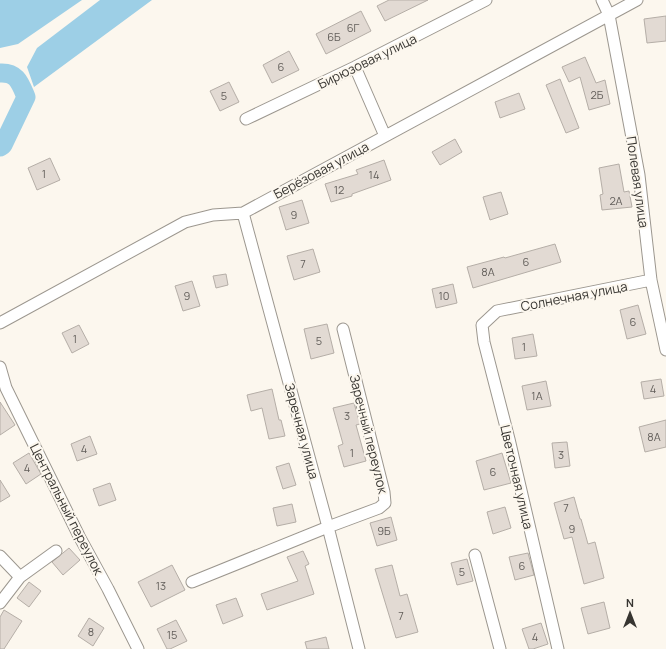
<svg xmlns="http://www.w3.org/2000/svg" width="666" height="649" font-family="Manrope,sans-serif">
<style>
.water{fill:#9dcfe6}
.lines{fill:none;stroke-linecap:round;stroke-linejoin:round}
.river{stroke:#9dcfe6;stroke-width:19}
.building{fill:#e2dad3;stroke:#b5aea7}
.street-casing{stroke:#9c978f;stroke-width:13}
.street{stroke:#fff;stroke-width:11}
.labels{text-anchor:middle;stroke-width:4;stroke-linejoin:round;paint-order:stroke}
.number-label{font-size:11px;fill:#625e5a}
.street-label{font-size:13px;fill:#373531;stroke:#fcf7ee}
</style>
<rect width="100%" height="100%" fill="#fcf7ee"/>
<path class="water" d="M 0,0 L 82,0 L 18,44 L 0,48 Z
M 100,0 L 152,0 L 34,87 L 27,67 L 37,48 Z"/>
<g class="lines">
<path class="river" d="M 0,73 C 17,72 20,83 26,97 L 3,145 L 0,147"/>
</g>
<path class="building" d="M 389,0 L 428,0 L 385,21 L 377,6 Z
M 361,11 L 371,31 L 326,54 L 316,34 Z
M 666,16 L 666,41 L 647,43 L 644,19 Z
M 289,51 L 299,70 L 272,83 L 263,65 Z
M 585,57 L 596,83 L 605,80 L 610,104 L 589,110 L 580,77 L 569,82 L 562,67 Z
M 560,79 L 579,128 L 566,133 L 546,85 Z
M 229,82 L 239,102 L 220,111 L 210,91 Z
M 519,93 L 525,109 L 500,118 L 495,102 Z
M 455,139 L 462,152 L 440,165 L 432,152 Z
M 50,158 L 60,180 L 37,190 L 28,168 Z
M 384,160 L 391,180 L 352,194 L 352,196 L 331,202 L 325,184 L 358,174 L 356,170 Z
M 619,164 L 624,192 L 629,191 L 632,207 L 602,210 L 600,195 L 603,194 L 599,168 Z
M 501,192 L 508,214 L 490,220 L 483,197 Z
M 302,200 L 309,223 L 286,230 L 279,207 Z
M 555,244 L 561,262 L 473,288 L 467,267 L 504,257 L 505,258 Z
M 313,249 L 320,272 L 294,280 L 287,256 Z
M 226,274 L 228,285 L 216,288 L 213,276 Z
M 192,281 L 200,306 L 183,311 L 175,286 Z
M 453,284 L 457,303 L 436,308 L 432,289 Z
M 638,305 L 646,334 L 627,339 L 620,310 Z
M 327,324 L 334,353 L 311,359 L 304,329 Z
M 79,325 L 89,344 L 72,353 L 62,333 Z
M 533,334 L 537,356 L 515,359 L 512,338 Z
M 661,379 L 664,396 L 644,399 L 641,382 Z
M 546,381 L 551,406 L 527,410 L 522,386 Z
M 272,389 L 279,420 L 281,420 L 285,436 L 269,439 L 262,408 L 251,411 L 247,395 Z
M 0,402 L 15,425 L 0,435 Z
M 354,403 L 360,424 L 356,425 L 366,461 L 344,467 L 338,446 L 343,444 L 333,408 Z
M 666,420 L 666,447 L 645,452 L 639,427 Z
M 90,436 L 97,454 L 77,461 L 71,444 Z
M 567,442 L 570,466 L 555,468 L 552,443 Z
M 29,453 L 41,474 L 26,484 L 13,463 Z
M 502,453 L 511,483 L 484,490 L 476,461 Z
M 289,463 L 296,485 L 283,489 L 276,467 Z
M 0,480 L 10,496 L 0,502 Z
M 110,483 L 116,500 L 99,506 L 93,489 Z
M 574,497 L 580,519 L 581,519 L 588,544 L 595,542 L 604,578 L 584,584 L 572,537 L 564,539 L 554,503 Z
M 292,504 L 296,522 L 277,526 L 273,508 Z
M 505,507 L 511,528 L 493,534 L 487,512 Z
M 391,517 L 397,540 L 377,546 L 370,523 Z
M 69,548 L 80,560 L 63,575 L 52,562 Z
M 303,551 L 309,564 L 305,566 L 314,594 L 267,610 L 261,594 L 298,581 L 287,557 Z
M 528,553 L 534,575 L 515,580 L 509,557 Z
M 467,559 L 473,581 L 457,585 L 451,563 Z
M 172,565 L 185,590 L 151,607 L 138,582 Z
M 392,565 L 400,596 L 407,594 L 418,632 L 396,638 L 375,569 Z
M 29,582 L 41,591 L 29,607 L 17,598 Z
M 236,598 L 243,616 L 223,624 L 216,605 Z
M 604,602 L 610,628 L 588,634 L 581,608 Z
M 4,610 L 22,621 L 4,649 L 0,649 L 0,617 Z
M 89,618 L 104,628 L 93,646 L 78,636 Z
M 176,620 L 187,641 L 170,649 L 167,649 L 157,629 Z
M 541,623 L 548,644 L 533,649 L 529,649 L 522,629 Z
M 326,637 L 329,649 L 307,649 L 305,642 Z"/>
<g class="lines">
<defs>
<path id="street" d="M 602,0 L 609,15 L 639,175 L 651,280 L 666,350
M 355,67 L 385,136
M 246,119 L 355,67 L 486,0
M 243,213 L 328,527 L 359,649
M 0,323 L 185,222 L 213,215 L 243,213 L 637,0
M 0,367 L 6,388 L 79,536 L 108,589 L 138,649
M 475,555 L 500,649
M 0,556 L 20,577
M 192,582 L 328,527 L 379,508 L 385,503 L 384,492 L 343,329
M 0,603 L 20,577 L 56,551
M 558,649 L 509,439 L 484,342 L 482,325 L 497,311 L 651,280"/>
</defs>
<use href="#street" class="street-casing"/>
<use href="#street" class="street"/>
</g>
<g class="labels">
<g class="number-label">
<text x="353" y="32">6Г</text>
<text x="334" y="41">6Б</text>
<text x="281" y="71">6</text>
<text x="597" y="99">2Б</text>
<text x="224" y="100">5</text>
<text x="44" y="178">1</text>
<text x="374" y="179">14</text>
<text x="339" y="194">12</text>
<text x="616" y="205">2А</text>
<text x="294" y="219">9</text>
<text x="526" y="266">6</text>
<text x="303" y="268">7</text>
<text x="488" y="276">8А</text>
<text x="187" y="300">9</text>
<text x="444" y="300">10</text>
<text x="633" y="326">6</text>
<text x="75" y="343">1</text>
<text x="319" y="345">5</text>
<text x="524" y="351">1</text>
<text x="653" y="393">4</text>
<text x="537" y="400">1А</text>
<text x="347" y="420">3</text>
<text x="654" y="441">8А</text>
<text x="84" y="453">4</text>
<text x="352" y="457">1</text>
<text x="561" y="459">3</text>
<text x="27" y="472">4</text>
<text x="493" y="476">6</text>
<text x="566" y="512">7</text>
<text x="572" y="533">9</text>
<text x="384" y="535">9Б</text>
<text x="522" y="570">6</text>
<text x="462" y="576">5</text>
<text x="161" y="590">13</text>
<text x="401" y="620">7</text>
<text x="91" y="636">8</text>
<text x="172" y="639">15</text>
<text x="535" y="641">4</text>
</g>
<g class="street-label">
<text transform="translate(367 61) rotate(-26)" y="5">Бирюзовая улица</text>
<text transform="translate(321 170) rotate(-28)" y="5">Берёзовая улица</text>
<text transform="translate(638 182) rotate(82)" y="5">Полевая улица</text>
<text transform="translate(574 296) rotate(-11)" y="5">Солнечная улица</text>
<text transform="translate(302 431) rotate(75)" y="5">Заречная улица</text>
<text transform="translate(369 434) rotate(76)" y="5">Заречный переулок</text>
<text transform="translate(517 477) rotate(77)" y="5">Цветочная улица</text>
<text transform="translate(67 509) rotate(63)" y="5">Центральный переулок</text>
</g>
</g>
<g transform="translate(630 613)" stroke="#fcf7ee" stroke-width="3" paint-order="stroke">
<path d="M0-3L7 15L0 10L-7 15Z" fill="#373531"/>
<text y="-6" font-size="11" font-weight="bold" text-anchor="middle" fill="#373531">N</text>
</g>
</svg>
